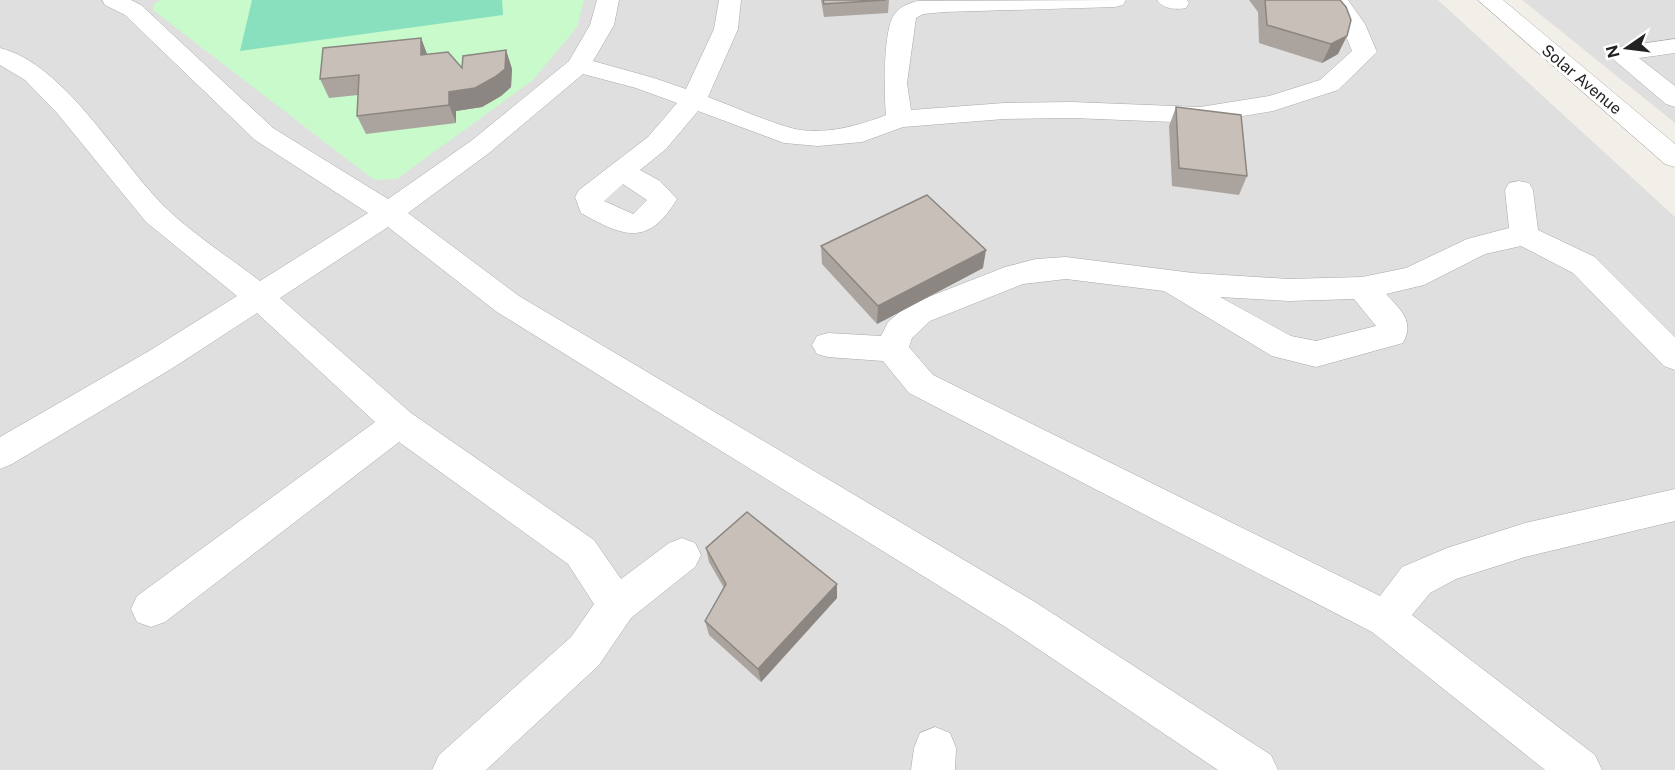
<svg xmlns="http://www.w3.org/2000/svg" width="1675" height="770" font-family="'Public Sans',sans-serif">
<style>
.residential{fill:#e0dfdf}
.park{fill:#c8facc}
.pitch{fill:#88e0be}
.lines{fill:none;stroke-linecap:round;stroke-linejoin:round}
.minor-casing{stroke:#a9a9a9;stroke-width:1}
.minor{fill:#fff;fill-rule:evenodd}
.wall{fill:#aba49e}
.shaded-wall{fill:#8b8681}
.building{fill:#c7bfb8;stroke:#8b8681;stroke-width:1.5}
.labels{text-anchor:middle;stroke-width:6;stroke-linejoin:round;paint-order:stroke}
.far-street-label{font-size:16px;fill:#222;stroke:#fff}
</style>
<rect width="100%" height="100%" fill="#f2efe9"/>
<path class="residential" d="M 0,0 L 1438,0 L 1675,217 L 1675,770 L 0,770 Z
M 1522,0 L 1675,0 L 1675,123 L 1572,40 Z"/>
<path class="park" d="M 161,0 L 584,0 L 577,27 L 533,80 L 397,179 L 374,180 L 153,10 L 154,4 Z"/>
<path class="pitch" d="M 252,0 L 502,0 L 503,15 L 240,51 Z"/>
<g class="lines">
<defs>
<path id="minor" d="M 102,0 L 131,0 L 141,5 L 273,128 L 388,199 L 471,141 L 569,61 L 590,25 L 597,0 L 619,0 L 614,25 L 593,61 L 654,78 L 686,89 L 714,29 L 719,0 L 741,0 L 738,29 L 708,97 C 735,107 767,122 795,129 C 825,135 858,126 886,115 C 884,95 883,30 894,15 C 899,7 909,3 918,1 L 1126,0 L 1123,5 L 1115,7 L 944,12 L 923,14 L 916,18 L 907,83 L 911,110 L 1004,103 L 1072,102 L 1200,107 L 1269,96 L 1320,80 L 1352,51 L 1341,24 L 1324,0 L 1348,0 L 1365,24 L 1377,52 L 1338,90 L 1273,111 L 1200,123 L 1072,118 L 1004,119 L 903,127 L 862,142 L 818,146 L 784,143 L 698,111 L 666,149 L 640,170 L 660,181 L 677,199 C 648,247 624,237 581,213 L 575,197 L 579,190 L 648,137 L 677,103 L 636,88 L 583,74 L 489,153 L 408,213 L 519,296 L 1035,602 L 1271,755 L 1278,770 L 1218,770 L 1007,628 L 497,312 L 388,227 L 280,298 L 411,413 L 594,540 L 621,579 L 669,543 L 682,538 L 695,543 L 701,555 L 695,567 L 631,618 L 599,665 L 486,770 L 432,770 L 439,755 L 571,637 L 594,604 L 568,564 L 399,442 L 165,622 L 151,627 L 137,622 L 131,609 L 137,596 L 375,422 L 257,313 L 171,369 L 12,464 L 0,469 L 0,437 L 149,351 L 237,296 L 146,222 L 57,113 L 25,80 L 0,65 L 0,48 C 65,64 119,162 166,208 C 193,234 230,258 260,281 L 368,213 L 255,140 L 125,15 L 105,5 ZM 623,184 L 647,200 L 633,214 L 604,201 Z
M 1157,0 L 1187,0 L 1189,3 L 1186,8 C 1176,10 1163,9 1157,0 Z
M 1478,0 L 1503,0 L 1675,144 L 1675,167 L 1665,164 Z
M 1675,39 L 1675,53 L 1639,58 L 1675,86 L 1675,107 L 1666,104 L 1607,54 L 1610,49 L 1619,47 Z
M 1519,181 L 1529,183 L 1533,190 L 1538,230 L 1595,257 L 1675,337 L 1675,370 L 1664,366 L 1573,273 L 1521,246 L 1485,254 L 1424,285 L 1386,294 C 1400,309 1415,321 1403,343 L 1316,367 L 1272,356 L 1164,291 L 1066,279 L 1023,284 L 930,321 L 912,338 L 909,347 L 933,375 L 1380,596 L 1402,567 L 1447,548 L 1525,523 L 1675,489 L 1675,521 L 1525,557 L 1456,579 L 1430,593 L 1412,615 L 1595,755 L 1602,770 L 1545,770 L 1372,632 L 909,393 L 883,361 L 828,357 L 817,354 L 812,345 L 817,336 L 828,333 L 881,336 L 888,322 L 908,305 L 1005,267 L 1036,259 L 1066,257 L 1193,273 L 1289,279 L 1362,277 L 1406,268 L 1467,239 L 1509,228 L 1505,190 L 1509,183 ZM 1220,297 L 1289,301 L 1354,299 L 1376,326 L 1316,341 L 1291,336 Z
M 935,727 L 950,733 L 956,748 L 955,770 L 911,770 L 914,748 L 920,733 Z"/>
</defs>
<use href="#minor" class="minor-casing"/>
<use href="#minor" class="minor"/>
</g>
<path class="wall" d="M 821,0 L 889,0 L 888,13 L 824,17 Z
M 1249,0 L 1340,0 L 1338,54 L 1322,63 L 1259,43 L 1258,12 Z
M 421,38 L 427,54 L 462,68 L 506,50 L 512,69 L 511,87 L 501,96 L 482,107 L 456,111 L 456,123 L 366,134 L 357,116 L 358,95 L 329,98 L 320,79 Z
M 1176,107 L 1247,176 L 1239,195 L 1172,186 L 1169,126 Z
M 821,246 L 983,268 L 877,324 L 822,264 Z
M 706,548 L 837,598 L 761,682 L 709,635 L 705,621 L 724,588 L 709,562 Z"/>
<path class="shaded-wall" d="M 1347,36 L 1338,54 L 1322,63 L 1331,44 Z
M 421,38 L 428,57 L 421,55 Z
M 506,50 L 512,69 L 511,87 L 501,96 L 482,107 L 456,111 L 456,123 L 449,105 L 449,92 Z
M 986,250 L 983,268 L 877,324 L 878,306 Z
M 837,584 L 837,598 L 761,682 L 758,669 Z"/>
<path class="building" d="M 823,0 L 886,0 L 824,4 Z
M 1265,0 L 1340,0 L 1346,7 L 1351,20 L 1347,36 L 1331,44 L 1267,25 Z
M 421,38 L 421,55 L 448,52 L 462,68 L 463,56 L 506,50 L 505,69 L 495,77 L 475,88 L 449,92 L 449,105 L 357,116 L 359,75 L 320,79 L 323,48 Z
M 1176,107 L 1241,115 L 1247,176 L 1179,168 Z
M 927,195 L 986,250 L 878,306 L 821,246 Z
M 747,512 L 837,584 L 758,669 L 705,621 L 726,584 L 706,548 Z"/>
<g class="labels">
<g class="far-street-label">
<text transform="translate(1582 79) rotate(40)" y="6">Solar Avenue</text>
</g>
</g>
<g transform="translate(1627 48) rotate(256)" stroke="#ffffff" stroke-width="4.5" paint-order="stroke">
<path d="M0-4.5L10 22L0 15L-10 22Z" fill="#222222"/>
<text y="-9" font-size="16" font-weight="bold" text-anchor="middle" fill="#222222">N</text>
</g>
</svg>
